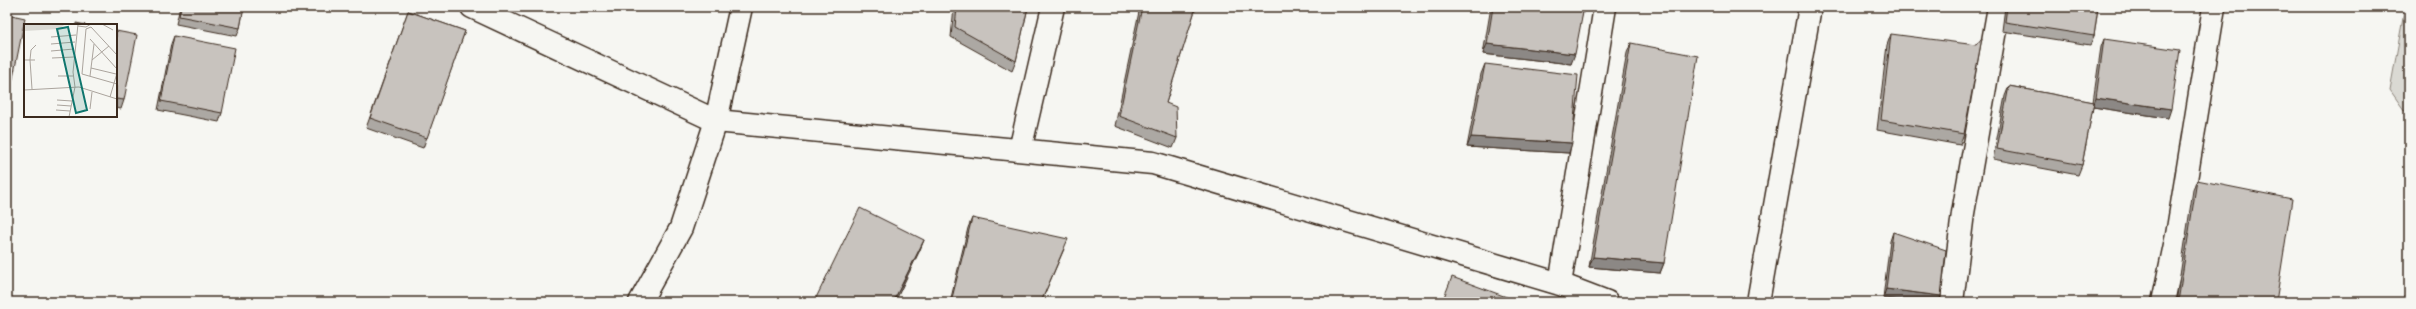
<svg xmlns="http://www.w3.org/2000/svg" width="2416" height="309" font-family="Delius,sans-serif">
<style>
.green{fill:#dad9d3;stroke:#8a8278}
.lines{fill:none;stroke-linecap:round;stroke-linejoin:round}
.minor-casing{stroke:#3b2a1e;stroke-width:25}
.major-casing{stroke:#3b2a1e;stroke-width:25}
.minor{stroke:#f6f6f2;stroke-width:22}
.major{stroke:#f6f6f2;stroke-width:22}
.wall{fill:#aca8a3;stroke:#3b2a1e}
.shaded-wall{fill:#8c8885;stroke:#3b2a1e}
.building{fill:#c8c3be;stroke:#3b2a1e}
.inset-road{fill:none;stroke:#aba49d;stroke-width:1}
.view{fill:#0f766e;fill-opacity:0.15;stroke:#0f766e;stroke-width:2}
.inset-edge{fill:none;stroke:#3b2a1e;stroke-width:2}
</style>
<rect width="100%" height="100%" fill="#f6f6f2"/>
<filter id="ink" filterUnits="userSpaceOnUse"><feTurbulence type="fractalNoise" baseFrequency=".025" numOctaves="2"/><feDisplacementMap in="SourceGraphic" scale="8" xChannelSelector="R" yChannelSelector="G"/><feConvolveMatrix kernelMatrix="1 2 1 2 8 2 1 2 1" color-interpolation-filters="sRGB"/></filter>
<g filter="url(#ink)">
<path class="green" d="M 2405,7 L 2409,7 L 2409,117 L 2390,90 Z"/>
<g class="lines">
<defs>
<path id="minor" d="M 472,7 L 716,121 L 1153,163 L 1560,284 L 1607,302
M 1020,150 L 1053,7
M 1560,284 L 1605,7
M 1758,302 L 1810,7
M 1952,302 L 1963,213 L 1999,7
M 2163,302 L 2177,235 L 2214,7"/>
<path id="major" d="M 640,302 L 681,228 L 716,121 L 741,7"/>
</defs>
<use href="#minor" class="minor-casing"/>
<use href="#major" class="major-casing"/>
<use href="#minor" class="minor"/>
<use href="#major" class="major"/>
</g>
<path class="wall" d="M 180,7 L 244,7 L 240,28 L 237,36 L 176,24 Z
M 954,7 L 1028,7 L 1016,61 L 1012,71 L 951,37 Z
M 1140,7 L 1196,7 L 1166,103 L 1177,138 L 1173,148 L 1115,126 Z
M 1491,7 L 1584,7 L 1571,64 L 1483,54 Z
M 2005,7 L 2098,7 L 2094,36 L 2090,45 L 2002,31 Z
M 408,11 L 465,31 L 423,148 L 366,128 Z
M 7,14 L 12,83 L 9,92 L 7,91 Z
M 116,31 L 124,100 L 121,109 L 116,108 Z
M 1891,34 L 1964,134 L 1960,145 L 1877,130 L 1887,45 Z
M 174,36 L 222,113 L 219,122 L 158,110 L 171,44 Z
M 2104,39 L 2168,118 L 2093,107 L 2082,165 L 2078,175 L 1993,159 L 2005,96 L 2009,86 L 2093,102 L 2101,47 Z
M 1631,43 L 1664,263 L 1660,273 L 1589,267 L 1627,53 Z
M 1485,64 L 1569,153 L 1467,147 L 1481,74 Z
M 2197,180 L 2276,302 L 2176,302 L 2193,190 Z
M 972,218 L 1064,249 L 1041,302 L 950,302 L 968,228 Z
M 1893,232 L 1941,296 L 1939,302 L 1919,302 L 1883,298 L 1890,241 Z"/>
<path class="shaded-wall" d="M 1487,44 L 1575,54 L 1571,64 L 1483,54 Z
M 2096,98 L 2171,109 L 2168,118 L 2093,107 Z
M 1471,137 L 1572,143 L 1569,153 L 1467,147 Z
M 924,240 L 920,250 L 895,302 L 893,302 Z
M 1593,257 L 1664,263 L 1660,273 L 1589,267 Z
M 1886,289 L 1941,296 L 1939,302 L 1919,302 L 1883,298 Z"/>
<path class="building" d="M 181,7 L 244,7 L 240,28 L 179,16 Z
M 957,7 L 1028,7 L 1016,61 L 955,27 Z
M 1142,7 L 1196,7 L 1166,103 L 1176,107 L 1177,138 L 1119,116 Z
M 1493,7 L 1584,7 L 1575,54 L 1487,44 Z
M 2007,7 L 2098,7 L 2094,36 L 2005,22 Z
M 408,11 L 465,31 L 427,138 L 370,118 Z
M 7,14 L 25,18 L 12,83 L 7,82 Z
M 76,23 L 86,25 L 76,25 Z
M 116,31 L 137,35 L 124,100 L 116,99 Z
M 1891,34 L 1976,45 L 1982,38 L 1964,134 L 1881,120 Z
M 174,36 L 235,48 L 222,113 L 161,101 Z
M 2104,39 L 2180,50 L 2171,109 L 2096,98 Z
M 1631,43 L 1698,56 L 1664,263 L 1593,257 Z
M 1485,64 L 1578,75 L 1572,143 L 1471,137 Z
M 2009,86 L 2094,102 L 2082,165 L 1997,149 Z
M 2197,180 L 2292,199 L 2276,302 L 2178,302 Z
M 860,208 L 924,240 L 893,302 L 814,302 Z
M 972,218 L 1068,239 L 1041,302 L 951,302 Z
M 1893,232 L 1946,250 L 1941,296 L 1886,289 Z
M 1452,277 L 1520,302 L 1442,302 Z"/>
</g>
<g transform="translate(24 24)">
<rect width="93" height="93" fill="#f6f6f2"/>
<path d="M 0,0 L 41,0 L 36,5 L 0,7 Z" fill="#dad9d3"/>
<path class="inset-road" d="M 78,0 L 89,6M 54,2 L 62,3 L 67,0M 27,13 L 52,11M 66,15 L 93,45M 27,20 L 51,18M 27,27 L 50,25M 93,31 L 67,3 L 62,5 L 58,50 L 93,60M 28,34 L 50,33M 0,36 L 6,36 L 8,65M 11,36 L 6,36 L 7,26 L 12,21M 68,36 L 85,22M 67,44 L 92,50M 34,52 L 49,52M 66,52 L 70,20M 0,66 L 55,63 L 93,75M 86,73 L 93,49M 33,76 L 48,77M 33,81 L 47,82M 66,85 L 68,68M 32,86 L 46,87M 45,93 L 51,63 L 49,48 L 54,0"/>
<path class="view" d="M 44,3 L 63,86 L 52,89 L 33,5 Z"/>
<rect width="93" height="93" class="inset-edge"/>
</g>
<rect width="2416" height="309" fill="none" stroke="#f6f6f2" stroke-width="24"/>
<rect x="12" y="12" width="2392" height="285" fill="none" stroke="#3b2a1e" stroke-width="1.5" filter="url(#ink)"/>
</svg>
